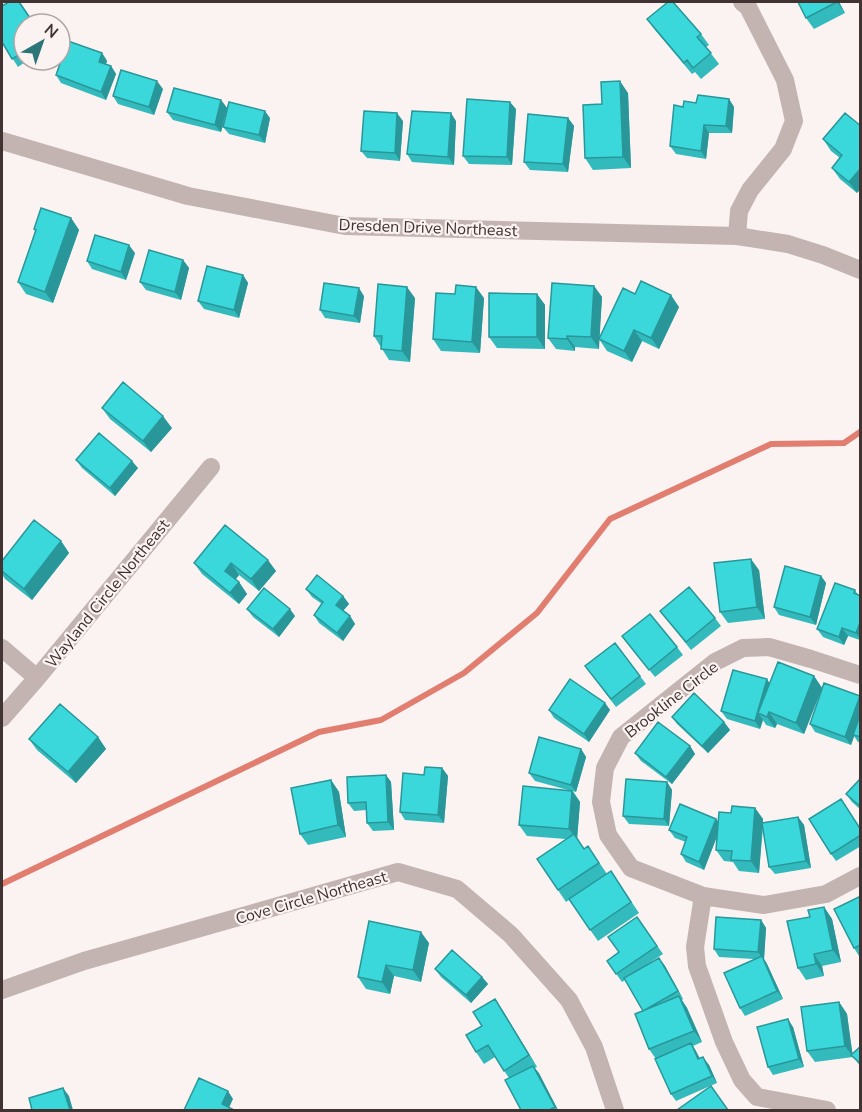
<svg xmlns="http://www.w3.org/2000/svg" width="862" height="1112" font-family="'Nunito Sans',sans-serif">
<style>
.lines{fill:none;stroke-linecap:round;stroke-linejoin:round}
.stream{stroke:#e17e70;stroke-width:6}
.minor{stroke:#c3b4b1;stroke-width:18}
.wall{fill:#33babc}
.shaded-wall{fill:#299799}
.building{fill:#3bd8db;stroke:#299799;stroke-width:1.5}
.labels{text-anchor:middle;stroke-width:4.5;stroke-linejoin:round;paint-order:stroke}
.street-label{font-size:16px;fill:#413331;stroke:#faf3f2}
</style>
<rect width="100%" height="100%" fill="#faf3f2"/>
<g class="lines">
<path class="stream" d="M 2,884 L 319,732 L 381,720 L 464,673 L 537,613 L 610,519 L 771,444 L 844,443 L 860,432"/>
<path class="minor" d="M 2,141 L 188,196 L 345,226 L 737,236 L 788,244 L 823,255 L 860,270
M 737,236 L 739,211 L 750,190 L 783,149 L 794,121 L 785,80 L 748,7 L 742,2
M 2,648 L 37,678
M 2,718 L 37,678 L 211,467
M 703,896 L 764,905 L 826,894 L 860,876
M 2,990 L 84,961 L 398,872 L 457,889 L 511,935 L 569,1000 L 594,1047 L 615,1110
M 827,1110 L 757,1097 L 742,1080 L 724,1042 L 697,966 L 695,947 L 703,896 L 631,868 L 608,835 L 601,802 L 605,768 L 621,737 L 715,662 L 743,648 L 769,647 L 811,659 L 860,675"/>
</g>
<path class="wall" d="M 20,2 L 35,24 L 24,24 L 24,60 L 28,60 L 18,67 L 2,42 Z
M 798,2 L 839,2 L 845,13 L 814,29 L 806,18 Z
M 647,19 L 701,34 L 709,45 L 706,47 L 719,64 L 701,79 L 695,72 L 692,74 L 655,30 Z
M 102,53 L 107,61 L 106,64 L 111,66 L 116,74 L 106,100 L 61,83 L 56,75 Z
M 163,89 L 154,115 L 118,104 L 113,96 Z
M 628,93 L 631,168 L 593,170 L 585,158 L 602,104 Z
M 729,99 L 734,107 L 732,133 L 709,133 L 706,159 L 676,154 L 670,146 L 683,107 L 696,103 Z
M 221,100 L 227,108 L 221,132 L 173,120 L 167,112 Z
M 516,109 L 512,165 L 469,164 L 463,156 Z
M 845,113 L 857,193 L 840,179 L 832,168 L 840,158 L 831,151 L 823,139 Z
M 270,118 L 265,143 L 229,134 L 223,127 Z
M 568,118 L 574,126 L 568,172 L 530,170 L 524,162 Z
M 403,121 L 400,161 L 367,158 L 361,151 Z
M 456,121 L 454,165 L 412,162 L 407,154 Z
M 71,218 L 79,230 L 53,303 L 26,294 L 18,282 L 35,231 L 34,229 Z
M 135,253 L 126,280 L 92,269 L 87,261 Z
M 183,260 L 189,268 L 181,300 L 146,290 L 140,282 Z
M 243,275 L 248,283 L 239,318 L 204,309 L 198,301 Z
M 594,286 L 602,297 L 599,338 L 635,294 L 679,307 L 659,349 L 642,341 L 632,362 L 607,351 L 599,339 L 599,349 L 575,347 L 575,351 L 556,349 L 548,338 Z
M 537,294 L 545,305 L 545,349 L 497,348 L 489,337 Z
M 364,296 L 360,323 L 325,318 L 320,310 Z
M 415,298 L 410,362 L 389,360 L 374,336 Z
M 484,298 L 480,353 L 441,351 L 433,339 Z
M 102,408 L 172,428 L 151,452 L 110,419 Z
M 76,460 L 138,468 L 115,496 L 82,468 Z
M 225,525 L 276,571 L 259,591 L 239,575 L 236,579 L 239,582 L 247,594 L 239,604 L 202,574 L 194,563 Z
M 61,541 L 69,553 L 32,600 L 5,579 L 2,574 L 2,561 Z
M 759,570 L 765,619 L 728,623 L 720,612 Z
M 821,576 L 826,583 L 816,625 L 779,615 L 774,607 Z
M 306,589 L 343,596 L 349,604 L 343,611 L 350,616 L 355,624 L 343,641 L 319,623 L 314,615 L 322,604 L 312,597 Z
M 855,590 L 858,595 L 861,596 L 861,642 L 860,640 L 848,636 L 844,645 L 823,637 L 817,629 Z
M 247,609 L 295,616 L 279,637 L 253,617 Z
M 660,611 L 715,618 L 721,626 L 691,650 Z
M 622,636 L 677,647 L 683,655 L 655,677 Z
M 585,666 L 640,676 L 646,684 L 616,707 Z
M 814,676 L 822,688 L 804,734 L 777,724 L 775,728 L 766,725 L 763,720 L 760,729 L 727,719 L 721,711 L 770,683 Z
M 860,696 L 861,743 L 858,742 L 854,736 L 851,745 L 815,732 L 810,724 Z
M 605,703 L 610,710 L 589,742 L 554,718 L 549,710 Z
M 672,717 L 724,722 L 730,730 L 708,753 L 677,724 Z
M 98,737 L 106,749 L 76,783 L 37,750 L 29,739 Z
M 690,746 L 695,754 L 672,784 L 641,761 L 635,753 Z
M 581,749 L 586,757 L 576,792 L 573,791 L 580,802 L 577,838 L 584,849 L 588,846 L 607,874 L 611,871 L 639,913 L 598,941 L 569,900 L 566,902 L 537,859 L 566,839 L 527,836 L 519,825 L 568,790 L 535,781 L 529,773 Z
M 442,768 L 448,776 L 444,823 L 405,820 L 400,812 L 424,775 Z
M 386,775 L 391,782 L 394,830 L 373,831 L 367,823 L 366,810 L 354,811 L 348,803 Z
M 861,778 L 861,810 L 852,802 L 846,794 Z
M 331,780 L 339,792 L 346,837 L 308,845 L 300,834 Z
M 667,782 L 672,790 L 669,826 L 629,824 L 623,816 Z
M 755,808 L 763,819 L 763,823 L 798,817 L 804,825 L 811,868 L 775,874 L 769,867 L 763,828 L 759,873 L 739,871 L 733,862 L 724,861 L 716,850 L 716,839 L 704,870 L 686,862 L 681,854 L 686,842 L 675,838 L 669,830 L 716,819 L 718,821 L 731,813 Z
M 861,829 L 861,846 L 836,861 L 831,854 Z
M 861,896 L 861,955 L 859,956 L 854,948 Z
M 824,907 L 832,919 L 841,962 L 822,966 L 824,976 L 806,980 L 798,968 L 810,917 Z
M 637,917 L 663,954 L 646,965 L 659,958 L 665,966 L 683,999 L 682,1000 L 687,1008 L 702,1042 L 693,1046 L 700,1059 L 709,1065 L 717,1083 L 676,1101 L 671,1094 L 656,1059 L 649,1049 L 643,1011 L 625,980 L 622,982 L 607,961 L 619,952 Z
M 761,920 L 766,928 L 764,959 L 767,964 L 783,999 L 745,1016 L 740,1008 L 754,959 L 719,957 L 714,949 Z
M 429,943 L 421,982 L 394,976 L 390,994 L 366,989 L 358,977 Z
M 435,969 L 482,977 L 488,984 L 471,1003 L 441,977 Z
M 839,1002 L 847,1014 L 852,1054 L 861,1046 L 861,1067 L 853,1057 L 815,1062 L 807,1051 Z
M 503,1011 L 537,1067 L 535,1068 L 558,1110 L 521,1110 L 509,1078 L 495,1057 L 484,1064 L 476,1052 L 482,1026 Z
M 793,1027 L 804,1067 L 773,1075 L 768,1067 Z"/>
<path class="shaded-wall" d="M 837,2 L 839,2 L 845,13 Z
M 102,53 L 107,61 L 104,69 L 99,62 Z
M 111,66 L 116,74 L 106,100 L 101,92 Z
M 157,81 L 163,89 L 154,115 L 149,107 Z
M 620,81 L 628,93 L 631,168 L 623,157 Z
M 729,99 L 734,107 L 732,133 L 726,126 Z
M 221,100 L 227,108 L 221,132 L 215,125 Z
M 510,102 L 516,109 L 512,165 L 507,157 Z
M 265,111 L 270,118 L 265,143 L 259,135 Z
M 397,113 L 403,121 L 400,161 L 395,153 Z
M 451,113 L 456,121 L 454,165 L 448,157 Z
M 568,118 L 574,126 L 568,172 L 563,164 Z
M 704,125 L 709,133 L 706,159 L 701,151 Z
M 861,168 L 861,189 L 857,193 L 849,182 Z
M 71,218 L 79,230 L 53,303 L 45,292 Z
M 129,245 L 135,253 L 126,280 L 121,272 Z
M 183,260 L 189,268 L 181,300 L 175,292 Z
M 243,275 L 248,283 L 239,318 L 234,310 Z
M 594,286 L 602,297 L 599,349 L 591,337 Z
M 407,287 L 415,298 L 410,362 L 402,351 Z
M 476,287 L 484,298 L 480,353 L 472,342 Z
M 359,288 L 364,296 L 360,323 L 354,316 Z
M 537,294 L 545,305 L 545,349 L 537,337 Z
M 671,295 L 679,307 L 659,349 L 651,338 Z
M 634,330 L 642,341 L 632,362 L 624,351 Z
M 567,336 L 575,347 L 575,351 L 567,339 Z
M 163,416 L 172,428 L 151,452 L 143,441 Z
M 132,461 L 138,468 L 115,496 L 110,488 Z
M 61,541 L 69,553 L 32,600 L 24,589 Z
M 751,559 L 759,570 L 765,619 L 757,607 Z
M 268,560 L 276,571 L 259,591 L 251,579 Z
M 231,563 L 239,575 L 233,582 L 225,571 Z
M 821,576 L 826,583 L 816,625 L 810,617 Z
M 239,582 L 247,594 L 239,604 L 230,593 Z
M 343,596 L 349,604 L 341,613 L 336,605 Z
M 290,609 L 295,616 L 279,637 L 273,629 Z
M 350,616 L 355,624 L 343,641 L 337,633 Z
M 861,620 L 861,640 L 856,633 Z
M 842,628 L 848,636 L 844,645 L 839,637 Z
M 814,676 L 822,688 L 804,734 L 796,723 Z
M 767,679 L 772,687 L 758,713 L 763,720 L 760,729 L 755,721 Z
M 860,696 L 861,717 L 851,745 L 845,737 Z
M 605,703 L 610,710 L 589,742 L 584,734 Z
M 769,712 L 777,724 L 775,728 L 767,717 Z
M 724,722 L 730,730 L 708,753 L 702,746 Z
M 98,737 L 106,749 L 76,783 L 68,772 Z
M 690,746 L 695,754 L 672,784 L 666,777 Z
M 581,749 L 586,757 L 576,792 L 571,785 Z
M 442,768 L 448,776 L 444,823 L 438,815 Z
M 386,775 L 391,782 L 394,830 L 388,822 Z
M 331,780 L 339,792 L 346,837 L 338,825 Z
M 667,782 L 672,790 L 669,826 L 664,819 Z
M 572,791 L 580,802 L 577,840 L 569,829 Z
M 755,808 L 763,819 L 759,873 L 751,861 Z
M 798,817 L 804,825 L 811,868 L 806,861 Z
M 716,819 L 721,826 L 704,870 L 699,862 Z
M 824,907 L 832,919 L 841,962 L 833,950 Z
M 761,920 L 766,928 L 764,959 L 767,964 L 783,999 L 777,991 L 764,960 L 758,952 Z
M 421,932 L 429,943 L 421,982 L 413,970 Z
M 814,954 L 822,966 L 824,976 L 816,964 Z
M 659,958 L 665,966 L 683,999 L 678,991 Z
M 386,965 L 394,976 L 390,994 L 382,982 Z
M 482,977 L 488,984 L 471,1003 L 466,995 Z
M 679,996 L 687,1008 L 702,1042 L 694,1031 Z
M 495,999 L 503,1011 L 537,1067 L 529,1055 Z
M 839,1002 L 847,1014 L 853,1057 L 845,1046 Z
M 788,1019 L 793,1027 L 804,1067 L 799,1059 Z
M 691,1043 L 696,1051 L 704,1067 L 698,1059 Z
M 703,1057 L 709,1065 L 717,1083 L 712,1076 Z
M 533,1066 L 539,1073 L 558,1110 L 555,1107 Z
M 63,1088 L 69,1096 L 73,1110 L 70,1110 Z
M 228,1091 L 233,1099 L 228,1110 L 222,1104 Z"/>
<path class="building" d="M 9,2 L 19,2 L 32,21 L 27,24 L 24,24 L 24,26 L 20,28 L 24,34 L 24,51 L 12,59 L 2,42 L 2,6 Z
M 668,2 L 673,2 L 701,34 L 697,37 L 711,53 L 693,68 L 687,60 L 684,63 L 647,19 Z
M 798,2 L 837,2 L 806,18 Z
M 68,41 L 102,53 L 99,62 L 111,66 L 101,92 L 56,75 Z
M 121,70 L 157,81 L 149,107 L 113,96 Z
M 620,81 L 623,157 L 585,158 L 583,105 L 602,104 L 601,82 Z
M 174,88 L 221,100 L 215,125 L 167,112 Z
M 698,95 L 729,99 L 726,126 L 704,125 L 701,151 L 670,146 L 674,105 L 683,107 L 684,101 L 696,103 Z
M 467,99 L 510,102 L 507,157 L 463,156 Z
M 229,102 L 265,111 L 259,135 L 223,127 Z
M 364,111 L 397,113 L 395,153 L 361,151 Z
M 412,111 L 451,113 L 448,157 L 407,154 Z
M 845,113 L 861,126 L 861,168 L 849,182 L 832,168 L 842,155 L 823,139 Z
M 528,114 L 568,118 L 563,164 L 524,162 Z
M 41,208 L 71,218 L 45,292 L 18,282 L 36,230 L 34,229 Z
M 95,235 L 129,245 L 121,272 L 87,261 Z
M 149,250 L 183,260 L 175,292 L 140,282 Z
M 207,266 L 243,275 L 234,310 L 198,301 Z
M 641,281 L 671,295 L 651,338 L 634,330 L 624,351 L 599,339 L 623,288 L 635,294 Z
M 324,283 L 359,288 L 354,316 L 320,310 Z
M 552,283 L 594,286 L 591,337 L 567,336 L 567,339 L 548,338 Z
M 378,284 L 407,287 L 402,351 L 381,349 L 382,336 L 374,336 Z
M 456,285 L 476,287 L 472,342 L 433,339 L 436,293 L 455,294 Z
M 489,293 L 537,294 L 537,337 L 489,337 Z
M 123,382 L 163,416 L 143,441 L 102,408 Z
M 99,433 L 132,461 L 110,488 L 76,460 Z
M 34,520 L 61,541 L 24,589 L 2,571 L 2,561 Z
M 225,525 L 268,560 L 251,579 L 231,563 L 225,571 L 239,582 L 230,593 L 194,563 Z
M 751,559 L 757,607 L 720,612 L 714,563 Z
M 785,566 L 821,576 L 810,617 L 774,607 Z
M 317,575 L 343,596 L 336,605 L 350,616 L 337,633 L 314,615 L 323,602 L 306,589 Z
M 835,583 L 855,590 L 854,593 L 861,596 L 861,620 L 856,633 L 842,628 L 839,637 L 817,629 Z
M 689,587 L 715,618 L 686,642 L 660,611 Z
M 264,588 L 290,609 L 273,629 L 247,609 Z
M 650,614 L 677,647 L 649,670 L 622,636 Z
M 615,643 L 640,676 L 611,699 L 585,666 Z
M 778,662 L 814,676 L 796,723 L 769,712 L 767,717 L 758,713 Z
M 733,670 L 767,679 L 755,721 L 721,711 Z
M 570,679 L 605,703 L 584,734 L 549,710 Z
M 824,683 L 860,696 L 845,737 L 810,724 Z
M 694,693 L 724,722 L 702,746 L 672,717 Z
M 60,704 L 98,737 L 68,772 L 29,739 Z
M 861,713 L 861,737 L 853,735 Z
M 658,722 L 690,746 L 666,777 L 635,753 Z
M 539,737 L 581,749 L 571,785 L 529,773 Z
M 425,767 L 442,768 L 438,815 L 400,812 L 403,773 L 424,775 Z
M 386,775 L 388,822 L 367,823 L 366,802 L 348,803 L 347,777 Z
M 861,778 L 861,807 L 846,794 Z
M 626,779 L 667,782 L 664,819 L 623,816 Z
M 331,780 L 338,825 L 300,834 L 291,788 Z
M 523,786 L 572,791 L 569,829 L 519,825 Z
M 841,799 L 861,830 L 861,835 L 831,854 L 809,819 Z
M 680,804 L 716,819 L 699,862 L 681,854 L 687,837 L 669,830 Z
M 732,806 L 755,808 L 751,861 L 731,860 L 732,851 L 716,850 L 719,812 L 731,813 Z
M 798,817 L 806,861 L 769,867 L 762,823 Z
M 574,834 L 584,849 L 588,846 L 599,863 L 558,890 L 537,859 Z
M 611,871 L 631,902 L 590,930 L 569,899 Z
M 861,896 L 861,945 L 854,948 L 834,909 Z
M 824,907 L 833,950 L 814,954 L 816,964 L 798,968 L 787,921 L 810,917 L 808,910 Z
M 637,917 L 657,946 L 616,974 L 607,961 L 619,952 L 608,937 Z
M 716,917 L 761,920 L 758,952 L 714,949 Z
M 369,921 L 421,932 L 413,970 L 386,965 L 382,982 L 358,977 Z
M 452,950 L 482,977 L 466,995 L 435,969 Z
M 762,956 L 777,991 L 740,1008 L 724,973 Z
M 659,958 L 678,991 L 643,1011 L 624,978 Z
M 679,996 L 694,1031 L 649,1049 L 635,1014 Z
M 495,999 L 529,1055 L 504,1071 L 488,1045 L 476,1052 L 466,1035 L 482,1026 L 473,1012 Z
M 839,1002 L 845,1046 L 807,1051 L 801,1007 Z
M 788,1019 L 799,1059 L 768,1067 L 757,1027 Z
M 691,1043 L 698,1059 L 703,1057 L 712,1076 L 671,1094 L 655,1059 Z
M 861,1046 L 861,1064 L 851,1055 Z
M 533,1066 L 555,1107 L 549,1110 L 521,1110 L 505,1080 Z
M 199,1078 L 228,1091 L 222,1104 L 234,1110 L 184,1110 Z
M 711,1086 L 728,1110 L 677,1110 Z
M 63,1088 L 70,1110 L 32,1110 L 29,1098 Z"/>
<g class="labels">
<g class="street-label">
<text transform="translate(428 227) rotate(2)" y="6">Dresden Drive Northeast</text>
<text transform="translate(107 593) rotate(-51)" y="6">Wayland Circle Northeast</text>
<text transform="translate(671 699) rotate(-38)" y="6">Brookline Circle</text>
<text transform="translate(311 897) rotate(-16)" y="6">Cove Circle Northeast</text>
</g>
</g>
<rect width="862" height="1112" fill="none" stroke="#413331" stroke-width="6"/>
<g transform="translate(42 42) rotate(40)"><circle r="28" fill="#faf3f2" stroke="#b0a6a5" stroke-width="1.5"/>
<path d="M0-4.5L10 22L0 15L-10 22Z" fill="#2d7678"/>
<text y="-9" font-size="16" font-weight="bold" text-anchor="middle" fill="#413331">N</text>
</g>
</svg>
